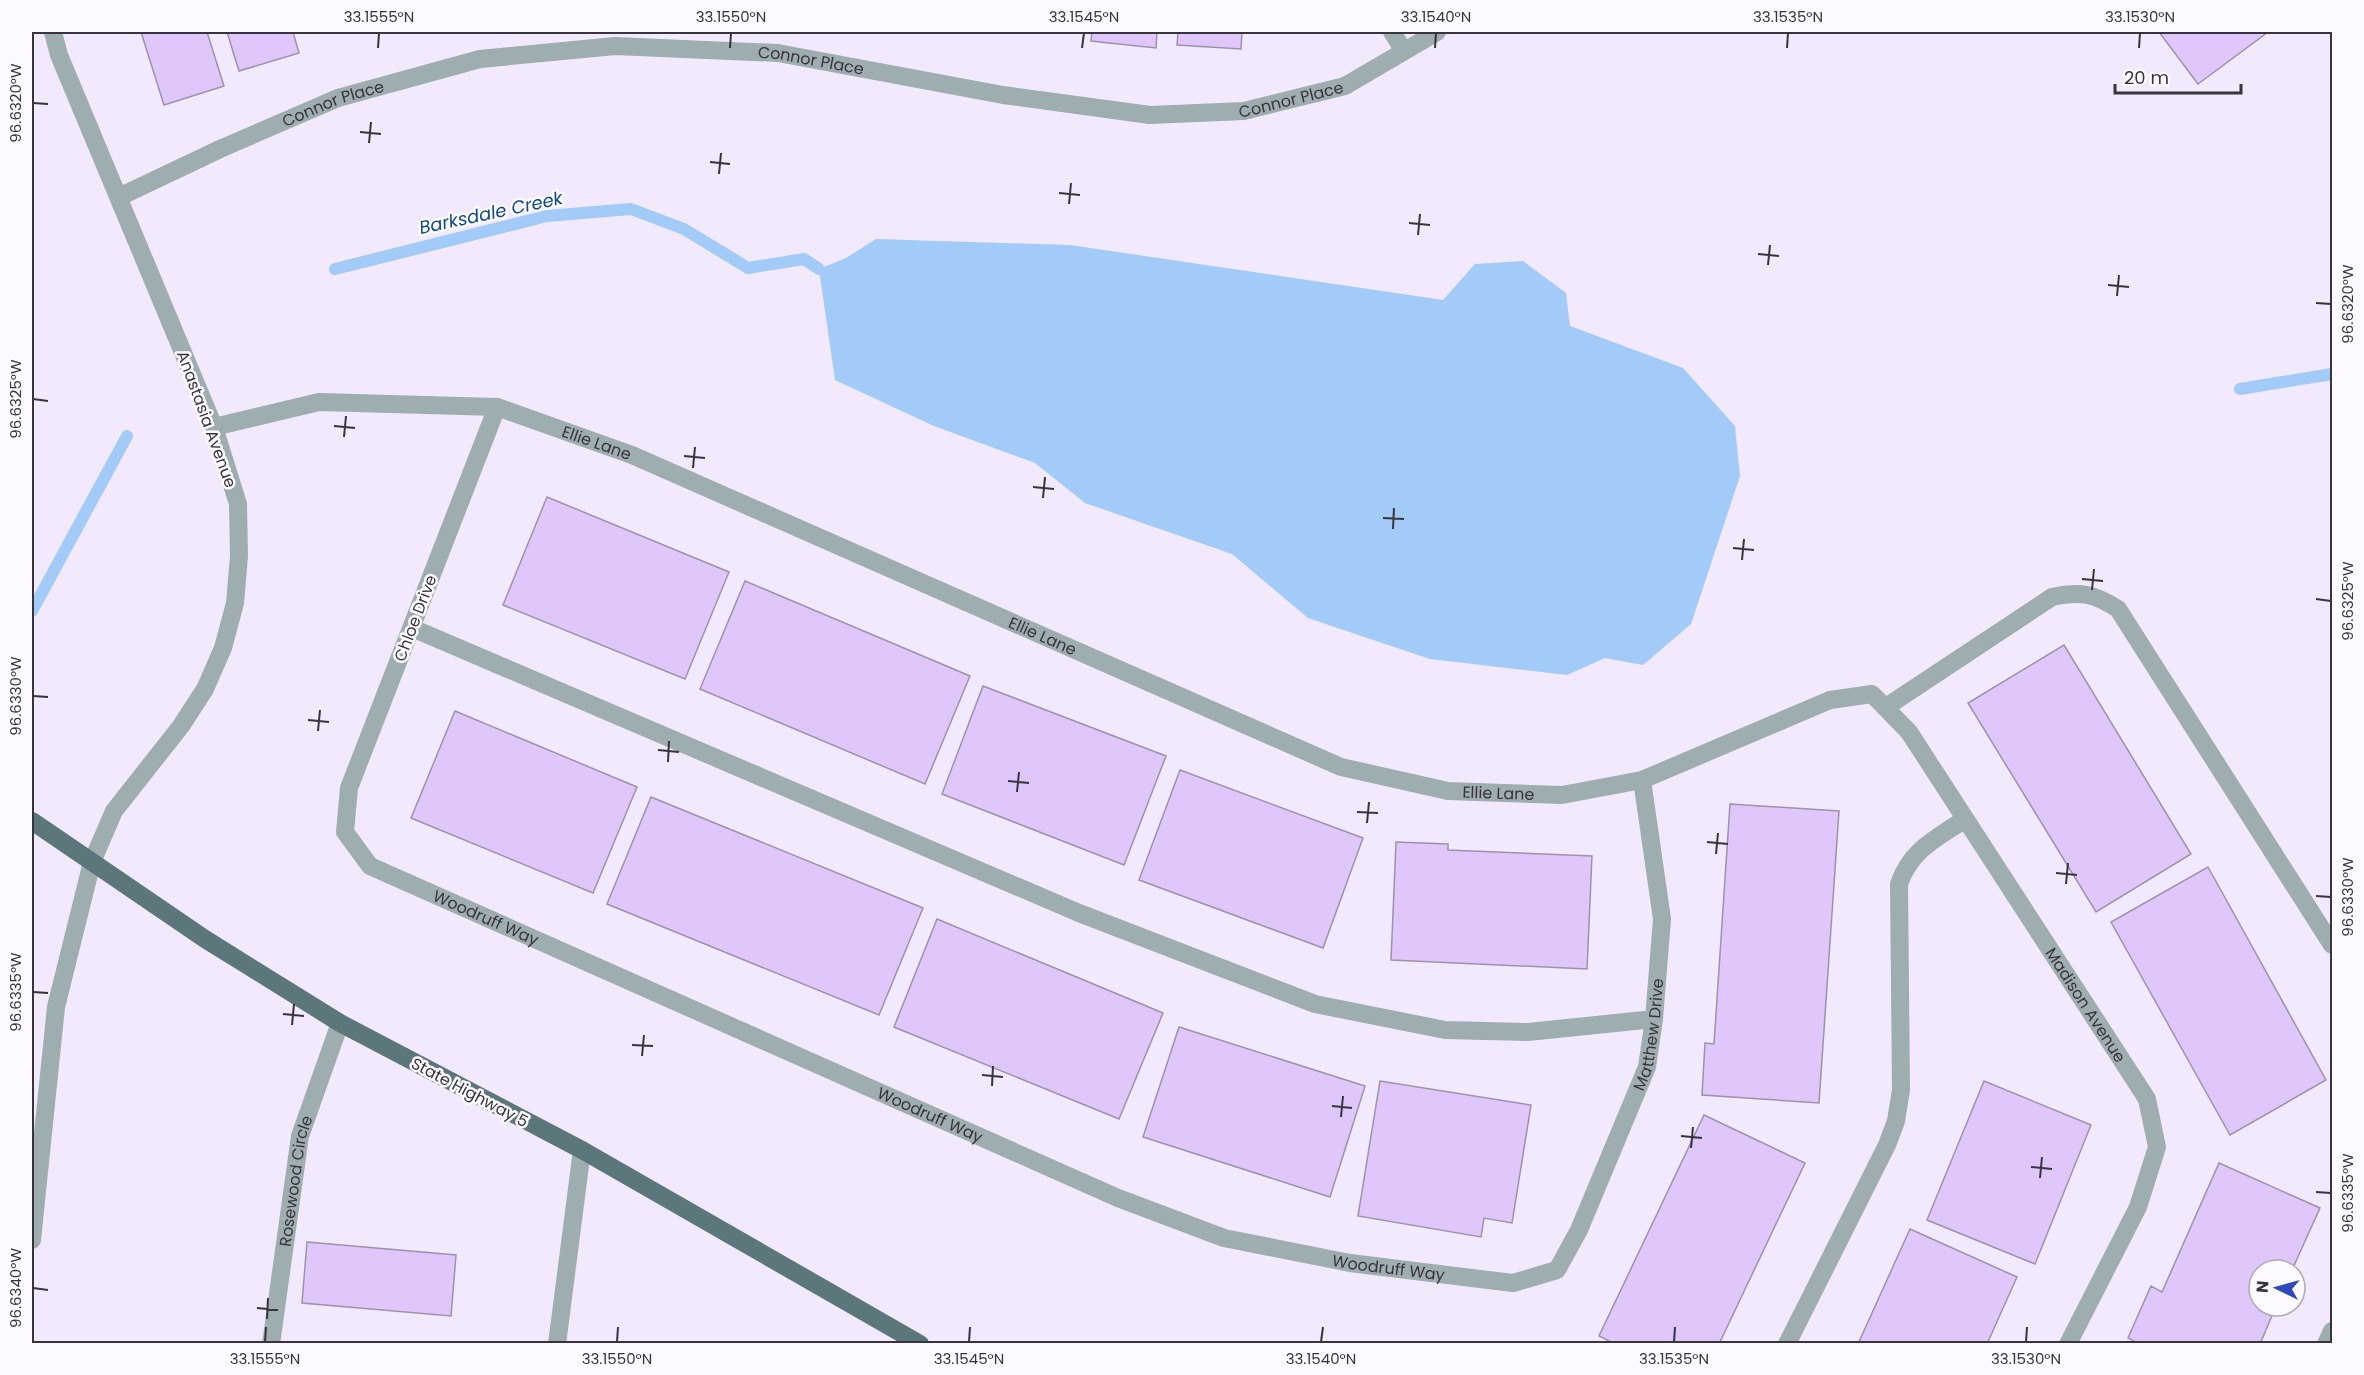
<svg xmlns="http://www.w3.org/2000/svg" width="2364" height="1375" font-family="Poppins,sans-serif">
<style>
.water{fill:#a3cbf8}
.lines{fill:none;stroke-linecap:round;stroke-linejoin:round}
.stream{stroke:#a3cbf8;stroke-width:12}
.building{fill:#dfc7fc;stroke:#9d92aa;stroke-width:1.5}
.minor{stroke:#9eadaf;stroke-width:18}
.major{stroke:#5c777b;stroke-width:18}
.ticks{fill:none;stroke:#38333d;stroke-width:2}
.labels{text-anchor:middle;stroke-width:5;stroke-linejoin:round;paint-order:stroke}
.street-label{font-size:16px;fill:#38333d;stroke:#fcf9ff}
.water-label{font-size:18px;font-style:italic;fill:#104a7f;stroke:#fcf9ff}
.neatline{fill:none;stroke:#38333d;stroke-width:2}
.ticks-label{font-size:15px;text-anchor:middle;fill:#38333d}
</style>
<rect width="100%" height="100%" fill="#f2e9fd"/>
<path class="water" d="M 876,239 L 1070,245 L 1443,300 L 1475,264 L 1523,261 L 1566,293 L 1570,326 L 1683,368 L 1735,426 L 1740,476 L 1691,624 L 1643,665 L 1605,658 L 1567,675 L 1430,659 L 1308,618 L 1232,554 L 1085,503 L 1035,463 L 934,426 L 835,380 L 819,269 L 846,258 Z"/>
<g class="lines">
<path class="stream" d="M 335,269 L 547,216 L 631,209 L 684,229 L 748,268 L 804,259 L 819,269
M 2240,389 L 2332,374
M 32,611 L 127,436"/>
</g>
<path class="building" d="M 141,32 L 207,32 L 224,86 L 164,105 Z
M 227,32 L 293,32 L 299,53 L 239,71 Z
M 1092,32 L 1157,32 L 1156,48 L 1091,41 Z
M 1178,32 L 1242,32 L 1241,49 L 1177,45 Z
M 2159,32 L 2268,32 L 2198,84 Z
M 547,497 L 729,572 L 685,679 L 503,605 Z
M 745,581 L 970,676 L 925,784 L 700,689 Z
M 2064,645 L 2191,854 L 2096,912 L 1968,703 Z
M 983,686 L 1166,756 L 1124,865 L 942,794 Z
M 455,711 L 637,787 L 593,893 L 411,818 Z
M 1180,770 L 1363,838 L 1323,948 L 1139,880 Z
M 651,797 L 923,908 L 879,1015 L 607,904 Z
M 1730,804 L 1839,811 L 1819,1103 L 1702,1095 L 1705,1043 L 1714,1044 Z
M 1396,842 L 1448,844 L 1448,850 L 1592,856 L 1587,969 L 1391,960 Z
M 2208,867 L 2326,1080 L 2230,1135 L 2111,922 Z
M 937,919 L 1163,1013 L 1119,1119 L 894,1027 Z
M 1179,1027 L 1365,1086 L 1330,1197 L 1143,1137 Z
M 1380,1081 L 1531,1105 L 1512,1223 L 1484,1218 L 1481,1237 L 1358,1216 Z
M 1984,1081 L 2091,1125 L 2035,1264 L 1927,1220 Z
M 1704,1115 L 1805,1163 L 1719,1344 L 1615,1344 L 1599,1336 Z
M 2219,1163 L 2320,1208 L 2292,1270 L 2259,1270 L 2259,1306 L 2276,1306 L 2260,1344 L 2139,1344 L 2128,1338 L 2151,1286 L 2162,1292 Z
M 1910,1229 L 2017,1277 L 1987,1344 L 1858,1344 Z
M 307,1242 L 456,1255 L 451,1316 L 302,1303 Z"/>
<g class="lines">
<g class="minor">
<path d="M 1392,32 L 1404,51"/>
<path id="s1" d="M 119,197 L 220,149 L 338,98 L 480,59 L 615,46 L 778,53 L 1003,95 L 1150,115 L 1244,111 L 1345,86 L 1437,32"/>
<path id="s2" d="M 497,407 L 349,788 L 345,832 L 370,866 L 1118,1198 L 1224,1238 L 1350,1263 L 1513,1283 L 1557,1270 L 1579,1230 L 1647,1067 L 1654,1019 L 1662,919 L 1642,780"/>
<path id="s3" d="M 214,427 L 319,402 L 497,407 L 632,455 L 1341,767 L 1448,791 L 1562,795 L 1642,780 L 1830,700 L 1872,694 L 1909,732 L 2147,1099 L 2157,1147 L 2138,1207 L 2068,1344"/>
<path d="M 412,628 L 1079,913 L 1315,1004 L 1445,1030 L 1528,1032 L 1654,1019"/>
<path d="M 1886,707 L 2052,597 C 2080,591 2093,593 2118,609 L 2332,945"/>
<path d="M 32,1240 L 56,1007 L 92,862 L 114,811 L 181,726 L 205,689 L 223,648 L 235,603 L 239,556 L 238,504 L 214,427 L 59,55 L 53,32"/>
<path id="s4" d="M 271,1344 L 300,1136 L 340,1023"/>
<path d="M 557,1344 L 582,1150"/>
<path d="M 1787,1344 L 1887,1145 L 1896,1121 L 1901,1090 L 1899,884 C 1911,849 1936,839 1965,819"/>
<path d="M 2326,1344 L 2332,1331"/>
</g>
<path class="major" d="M 32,821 L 205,939 L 340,1023 L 582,1150 L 920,1344"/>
</g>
<path class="ticks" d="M 378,48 L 379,33M 730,48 L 731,33M 1082,48 L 1084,33M 1435,48 L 1436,33M 1787,48 L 1788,33M 2139,48 L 2140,33M 33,103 L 48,104M 360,132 L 381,134M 369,143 L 371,122M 710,162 L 730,164M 719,174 L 721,153M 1059,193 L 1080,195M 1069,204 L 1071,183M 1409,223 L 1430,225M 1418,235 L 1420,214M 1758,254 L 1779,256M 1768,265 L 1770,245M 2108,285 L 2129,287M 2117,296 L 2119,275M 2316,303 L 2331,304M 33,399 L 48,401M 334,426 L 355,428M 344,437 L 346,416M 684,456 L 705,458M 693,468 L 695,447M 1033,487 L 1054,489M 1043,498 L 1045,477M 1383,518 L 1404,519M 1393,529 L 1394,508M 1733,548 L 1754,550M 1742,560 L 1744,539M 2082,579 L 2103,581M 2092,590 L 2094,569M 2316,599 L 2331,601M 33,696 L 48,697M 308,720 L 329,722M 318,731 L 320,710M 658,750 L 679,752M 668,762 L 669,741M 1008,781 L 1029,783M 1017,792 L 1019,772M 1357,812 L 1378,813M 1367,823 L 1369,802M 1707,842 L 1728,844M 1716,854 L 1718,833M 2056,873 L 2077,875M 2066,884 L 2068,863M 2316,896 L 2331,897M 33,992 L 48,993M 283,1014 L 304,1016M 292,1025 L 294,1004M 632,1045 L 653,1046M 642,1056 L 644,1035M 982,1075 L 1003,1077M 992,1086 L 993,1066M 1332,1106 L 1352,1108M 1341,1117 L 1343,1096M 1681,1136 L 1702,1138M 1691,1148 L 1693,1127M 2031,1167 L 2052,1169M 2040,1178 L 2042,1157M 2316,1192 L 2331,1193M 33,1288 L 48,1290M 257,1308 L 278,1310M 267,1319 L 268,1298M 265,1342 L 266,1327M 617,1342 L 618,1327M 969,1342 L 970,1327M 1321,1342 L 1323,1327M 1674,1342 L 1675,1327M 2026,1342 L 2027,1327"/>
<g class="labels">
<g class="street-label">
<text dy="6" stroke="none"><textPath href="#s1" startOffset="720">Connor Place</textPath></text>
<text dy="6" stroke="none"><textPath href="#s1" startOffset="1206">Connor Place</textPath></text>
<text dy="6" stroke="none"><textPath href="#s1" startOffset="234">Connor Place</textPath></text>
<text transform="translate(207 419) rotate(70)" y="6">Anastasia Avenue</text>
<text dy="6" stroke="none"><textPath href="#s3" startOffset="392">Ellie Lane</textPath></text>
<text transform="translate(415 618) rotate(-69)" y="6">Chloe Drive</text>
<text dy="6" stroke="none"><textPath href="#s3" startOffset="878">Ellie Lane</textPath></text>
<text dy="6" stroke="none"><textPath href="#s3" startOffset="1364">Ellie Lane</textPath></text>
<text dy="6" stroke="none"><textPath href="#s2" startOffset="622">Woodruff Way</textPath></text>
<text dy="6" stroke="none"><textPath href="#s3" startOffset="2134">Madison Avenue</textPath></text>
<text dy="6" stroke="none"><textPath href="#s2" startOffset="2020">Matthew Drive</textPath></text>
<text transform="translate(470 1092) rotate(28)" y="6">State Highway 5</text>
<text dy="6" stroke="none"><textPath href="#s2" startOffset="1108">Woodruff Way</textPath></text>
<text dy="6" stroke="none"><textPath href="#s4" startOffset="165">Rosewood Circle</textPath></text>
<text dy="6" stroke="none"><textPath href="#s2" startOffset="1594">Woodruff Way</textPath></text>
</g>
<g class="water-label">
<text transform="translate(491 213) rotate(-12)" y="6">Barksdale Creek</text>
</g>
</g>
<rect width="2364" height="1375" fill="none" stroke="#fcf9ff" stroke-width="66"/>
<g transform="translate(2277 1288) rotate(275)"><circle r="28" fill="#fcf9ff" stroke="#aeaab1" stroke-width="1.5"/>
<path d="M0-4.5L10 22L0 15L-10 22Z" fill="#2e49ba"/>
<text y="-9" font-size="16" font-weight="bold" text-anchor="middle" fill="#38333d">N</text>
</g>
<path d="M2115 84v9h126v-9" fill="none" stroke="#38333d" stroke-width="3"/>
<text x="2124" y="84" font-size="18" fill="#38333d" stroke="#fcf9ff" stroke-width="4.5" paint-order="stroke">20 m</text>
<rect x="33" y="33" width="2298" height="1309" class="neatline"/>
<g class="ticks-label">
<text x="379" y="22">33.1555°N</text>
<text x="731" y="22">33.1550°N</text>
<text x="1084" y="22">33.1545°N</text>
<text x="1436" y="22">33.1540°N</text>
<text x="1788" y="22">33.1535°N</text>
<text x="2140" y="22">33.1530°N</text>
<text transform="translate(16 103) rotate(-90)" y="5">96.6320°W</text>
<text transform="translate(2348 304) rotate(-90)" y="5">96.6320°W</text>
<text transform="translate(16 399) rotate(-90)" y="5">96.6325°W</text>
<text transform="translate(2348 601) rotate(-90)" y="5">96.6325°W</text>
<text transform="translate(16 696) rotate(-90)" y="5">96.6330°W</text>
<text transform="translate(2348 897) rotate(-90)" y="5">96.6330°W</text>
<text transform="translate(16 992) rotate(-90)" y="5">96.6335°W</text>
<text transform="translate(2348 1193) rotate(-90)" y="5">96.6335°W</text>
<text transform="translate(16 1288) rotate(-90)" y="5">96.6340°W</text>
<text x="265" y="1364">33.1555°N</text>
<text x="617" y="1364">33.1550°N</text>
<text x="969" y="1364">33.1545°N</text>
<text x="1321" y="1364">33.1540°N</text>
<text x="1674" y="1364">33.1535°N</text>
<text x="2026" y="1364">33.1530°N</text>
</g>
</svg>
